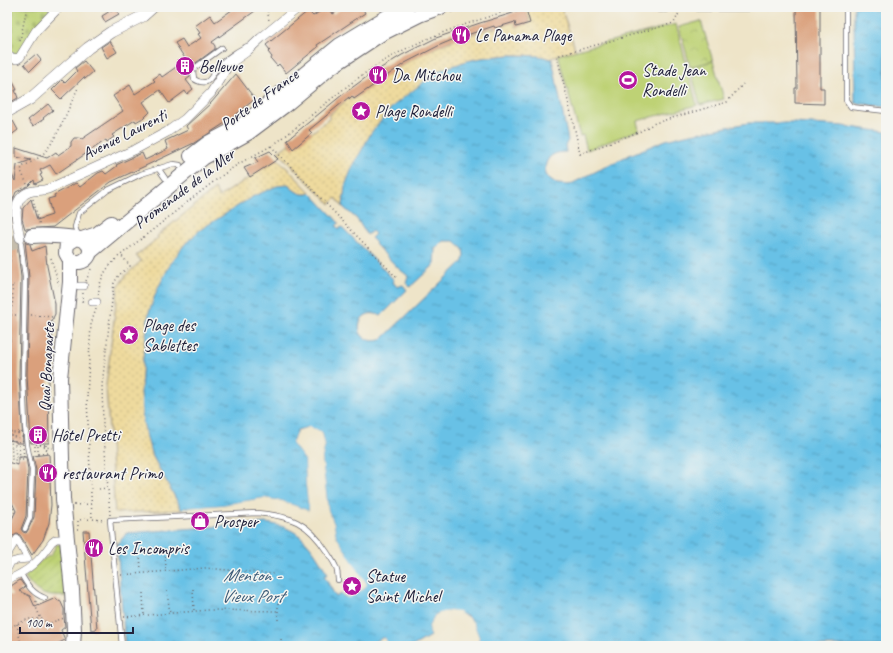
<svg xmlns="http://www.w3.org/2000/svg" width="893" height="653" font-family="Caveat,sans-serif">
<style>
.sand{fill:url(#sand-dots);stroke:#887e6c}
.cemetery{fill:url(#cemetery-stones);stroke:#707a58}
.park{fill:url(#park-crowns);stroke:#707a58}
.garden{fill:url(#garden-furrows);stroke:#707a58}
.pitch{fill:#bed275;stroke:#707a58}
.water{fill:url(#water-ripples);stroke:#457290}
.pier{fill:#eee4c8}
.building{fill:#daa07b}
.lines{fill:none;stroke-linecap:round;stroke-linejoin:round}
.primary-tunnel{stroke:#c5bdac;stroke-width:14;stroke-dasharray:14 7;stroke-linecap:butt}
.service-casing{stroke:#69666c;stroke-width:6}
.pedestrian-casing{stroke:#69666c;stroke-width:8}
.minor-casing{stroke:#69666c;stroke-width:10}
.tertiary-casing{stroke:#69666c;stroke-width:12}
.primary-casing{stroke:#69666c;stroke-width:16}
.path{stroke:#69666c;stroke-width:1.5;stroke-dasharray:1 3;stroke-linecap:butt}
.service{stroke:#fff;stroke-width:4.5}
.pedestrian{stroke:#fff;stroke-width:7}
.minor{stroke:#fff;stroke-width:9}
.tertiary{stroke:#fff;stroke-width:11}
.primary{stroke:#fff;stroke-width:14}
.path-bridge{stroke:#69666c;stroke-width:1.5;stroke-dasharray:1 3;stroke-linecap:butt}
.labels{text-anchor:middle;stroke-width:3;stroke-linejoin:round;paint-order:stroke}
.poi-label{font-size:17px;fill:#22223b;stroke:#f6f6f2;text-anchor:start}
.street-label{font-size:17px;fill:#22223b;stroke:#f6f6f2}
.water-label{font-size:18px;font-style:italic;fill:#3a5a77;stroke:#f6f6f2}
</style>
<defs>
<pattern id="sand-dots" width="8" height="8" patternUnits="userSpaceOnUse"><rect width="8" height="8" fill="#eeda9e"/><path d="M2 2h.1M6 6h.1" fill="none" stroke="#ccbb89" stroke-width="1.8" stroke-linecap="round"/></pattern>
<pattern id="cemetery-stones" width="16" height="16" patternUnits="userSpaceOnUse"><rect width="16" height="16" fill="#bed275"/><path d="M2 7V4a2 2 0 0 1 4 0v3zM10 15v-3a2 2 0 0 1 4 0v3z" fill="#a3b466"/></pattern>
<pattern id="park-crowns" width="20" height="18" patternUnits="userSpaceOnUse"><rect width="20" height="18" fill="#bed275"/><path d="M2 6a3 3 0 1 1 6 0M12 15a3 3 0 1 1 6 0" fill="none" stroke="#a3b466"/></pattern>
<pattern id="garden-furrows" width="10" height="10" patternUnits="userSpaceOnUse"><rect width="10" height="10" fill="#bed275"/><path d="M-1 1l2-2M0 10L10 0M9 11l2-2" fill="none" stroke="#a3b466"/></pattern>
<pattern id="water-ripples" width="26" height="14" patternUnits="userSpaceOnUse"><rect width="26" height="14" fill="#68c1e6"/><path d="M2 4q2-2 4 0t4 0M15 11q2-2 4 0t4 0" fill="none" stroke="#559cbc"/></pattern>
</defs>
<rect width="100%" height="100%" fill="#f6f6f2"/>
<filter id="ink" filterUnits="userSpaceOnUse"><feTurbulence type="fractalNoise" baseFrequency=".025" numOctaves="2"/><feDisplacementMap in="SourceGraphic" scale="8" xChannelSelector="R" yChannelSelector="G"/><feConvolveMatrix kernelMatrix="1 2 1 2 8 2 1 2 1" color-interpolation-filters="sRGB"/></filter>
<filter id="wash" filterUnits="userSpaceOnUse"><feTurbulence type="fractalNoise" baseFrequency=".012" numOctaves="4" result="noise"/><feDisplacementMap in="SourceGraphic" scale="16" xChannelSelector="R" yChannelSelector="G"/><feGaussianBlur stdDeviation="0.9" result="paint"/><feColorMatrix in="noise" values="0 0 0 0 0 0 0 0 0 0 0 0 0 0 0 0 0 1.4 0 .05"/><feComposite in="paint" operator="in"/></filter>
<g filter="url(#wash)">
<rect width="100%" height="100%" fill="#eee4c8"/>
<path class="sand" d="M 531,7 L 561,7 L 576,51 L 553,57 L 552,59 C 524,52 495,55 467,61 L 345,186 L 343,207 L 336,198 L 330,204 L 278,152 L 289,144 L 293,148 L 330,118 L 328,116 L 348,99 L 354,99 C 381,79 409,58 441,45 C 465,35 490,29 515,22 L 516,27 L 530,23 L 526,9 Z
M 278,159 L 311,193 C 301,197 295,191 288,185 L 149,312 L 143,359 L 141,392 L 151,453 L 182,510 L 115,513 L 106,386 L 118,287 L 126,275 L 141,261 L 136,256 L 158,238 L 157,236 L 215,189 L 219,197 Z"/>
<path class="cemetery" d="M 7,7 L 55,7 L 18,56 L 7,53 Z"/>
<path class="park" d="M 701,21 L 713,61 L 690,67 L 679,27 Z"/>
<path class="garden" d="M 57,544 L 61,545 L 66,596 C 45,597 38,595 25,577 L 42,560 L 51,555 Z"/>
<path class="pitch" d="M 676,24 L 697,105 L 637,121 L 639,130 L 587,150 L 583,135 L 580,136 L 558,55 Z
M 713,61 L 724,99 L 700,105 L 690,67 Z"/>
<path class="water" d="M 854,7 L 886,7 L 886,107 L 855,103 Z
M 510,55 L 539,56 L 552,59 L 568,140 L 565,146 L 566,152 C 551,152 544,159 545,175 L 557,184 L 569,185 L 627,156 L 666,140 L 686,135 L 748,123 L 794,123 L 843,126 L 886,132 L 886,646 L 477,646 L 479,637 L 473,622 L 467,616 L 450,611 L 435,615 L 429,626 L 430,636 L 413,646 L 389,646 L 384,637 L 374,642 L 376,646 L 125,646 L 117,545 L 127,533 L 266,523 C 302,528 310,545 328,574 L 324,576 L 336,597 L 341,594 L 345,597 L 364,589 L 366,584 L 336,536 L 334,524 L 328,510 L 322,458 L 325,445 L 322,432 L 309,427 L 297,430 L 292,443 L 305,460 L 306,485 L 309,511 L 282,501 L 264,498 L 222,505 L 185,508 L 182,510 L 151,453 L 143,422 L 141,392 L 143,359 L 149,312 L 157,290 L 171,263 L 185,244 L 200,230 L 252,197 L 277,186 L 288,185 C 295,191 301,197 311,193 L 339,223 L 336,226 L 339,229 L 342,227 L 394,280 L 393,282 L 397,287 L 403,285 L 407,290 L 381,316 C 355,303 349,347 381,340 L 463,261 L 464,255 L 463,249 L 454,241 L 444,241 L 435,249 L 434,265 L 410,287 L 406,283 L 408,276 L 398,268 L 375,244 L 376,243 L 371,238 L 375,234 L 372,231 L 367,235 L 357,219 L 343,207 L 345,186 L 352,168 L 371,133 L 393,106 L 438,71 L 467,61 L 482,58 Z"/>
<path class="pier" d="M 309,427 L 316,429 L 322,432 L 325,445 L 322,458 L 328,510 L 334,524 L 336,536 L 367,584 L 364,589 L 348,598 L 341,594 L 343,593 L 347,596 L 362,587 L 364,584 L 334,537 L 332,525 L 326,510 L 320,458 L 323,445 L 320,434 L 315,430 L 309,429 L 299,432 L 294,442 L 307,460 L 308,485 L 311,511 L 310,513 L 282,503 L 264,500 L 223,507 L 182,510 L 185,508 L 222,505 L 264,498 L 282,501 L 309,511 L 306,485 L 305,460 L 292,443 L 297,431 Z
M 450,611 L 459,612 L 473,622 L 479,637 L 477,646 L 475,646 L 477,638 L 471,623 L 459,614 L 442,614 L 437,617 L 431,626 L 432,635 L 430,636 L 429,626 L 435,615 L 442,612 Z"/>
<g id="blocks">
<path class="building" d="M 236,7 L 248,7 L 255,11 L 212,42 L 215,46 L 215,49 L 186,70 L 190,77 L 186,80 L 193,89 L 187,94 L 185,91 L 169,103 L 160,90 L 143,102 L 150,112 L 143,119 L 141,119 L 136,122 L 135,120 L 112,135 L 114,137 L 107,142 L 106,140 L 56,174 L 50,165 L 40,170 L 42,174 L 40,175 L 43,180 L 35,184 L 34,180 L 28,186 L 16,192 L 11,205 L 10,223 L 7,222 L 7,165 L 15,181 L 17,165 L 31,160 L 16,157 L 16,148 L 47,158 L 56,152 L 58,155 L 71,146 L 71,142 L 74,138 L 78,138 L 82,139 L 123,111 L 113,96 L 130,85 L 135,94 L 155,81 L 153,79 L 160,74 L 162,77 L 186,60 L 175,43 L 182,39 L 187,47 L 201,38 L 198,34 L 200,33 L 195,26 L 210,15 L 215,22 Z
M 327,7 L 329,7 L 333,14 L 344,7 L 362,7 L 365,13 L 317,45 L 318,47 L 286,73 L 279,64 L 277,66 L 271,59 L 272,57 L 268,52 L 270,50 L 266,45 L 308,11 L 313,16 Z
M 796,7 L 820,7 L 820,88 L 824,88 L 824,104 L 795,103 L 795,88 L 797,88 Z
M 115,8 L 119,14 L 105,22 L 102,16 Z
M 526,9 L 530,23 L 516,27 L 515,22 L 495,28 L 494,26 L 452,40 L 440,45 L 405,63 L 354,99 L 352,96 L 349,99 L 349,97 L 309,130 L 312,133 L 293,149 L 287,140 L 342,95 L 368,76 L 402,55 L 436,38 L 480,23 Z
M 110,41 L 117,52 L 107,58 L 101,47 Z
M 36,54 L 41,60 L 30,71 L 24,64 Z
M 84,61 L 93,72 L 85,79 L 84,77 L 61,99 L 52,90 L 62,80 L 65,83 L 77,71 L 75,68 Z
M 236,74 L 255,99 L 228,121 L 194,143 L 111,182 L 53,227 L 25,229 L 22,219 L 23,208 L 31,199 L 37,220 L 52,215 L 48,199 L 55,197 L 54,195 L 74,184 L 76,183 L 80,187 L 98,173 L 103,171 L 106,174 L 117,166 L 116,165 L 142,153 L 145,160 L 168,149 L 165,141 L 188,130 L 186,126 L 211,103 Z
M 13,82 L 17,90 L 15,90 L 18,98 L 7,104 L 7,85 Z
M 48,104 L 53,110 L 43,118 L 44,119 L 33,126 L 28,120 Z
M 13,121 L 18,130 L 10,136 L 7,131 L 7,125 Z
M 270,151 L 278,159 L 250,177 L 244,168 L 258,162 L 255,158 Z
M 14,239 L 17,243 L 21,277 L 19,375 L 23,443 L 16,443 L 16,441 L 7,440 L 7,413 L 9,395 L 7,395 L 7,349 L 8,341 L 10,341 L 7,313 L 7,240 Z
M 25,241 L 26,243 L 30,244 L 32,251 L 45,246 L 47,266 L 55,304 L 55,314 L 49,326 L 51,327 L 48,332 L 53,332 L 48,383 L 49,443 L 31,443 L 27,375 L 29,277 Z
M 49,454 L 51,505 L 49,523 L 43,540 L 32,555 L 20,535 L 17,534 L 13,536 L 7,531 L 7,524 L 11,521 L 16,511 L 7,492 L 7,462 L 18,465 L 18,457 L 26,457 L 28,470 L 26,516 L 21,529 L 23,532 L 26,533 L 28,530 L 34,517 L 36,470 L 33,456 Z
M 83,531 L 89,531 L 97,629 L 91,630 Z
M 20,580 L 25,587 L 19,591 L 30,596 L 35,607 L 56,598 L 58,601 L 60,600 L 64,609 L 64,616 L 65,627 L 61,630 L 65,640 L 57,644 L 46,646 L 7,646 L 7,596 L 12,595 L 8,588 Z"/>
</g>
</g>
<g filter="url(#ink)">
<use href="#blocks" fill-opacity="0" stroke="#69666c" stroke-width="1"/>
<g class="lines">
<path class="primary-tunnel" d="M 7,245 L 32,236"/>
<defs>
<path id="service" d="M 846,7 L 846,100 L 851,107 L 886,111
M 222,48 L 196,67 L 193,71 L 194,79 C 197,81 202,83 206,82 C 212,79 214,71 218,67 C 223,60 241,48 250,45
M 158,168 L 165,178
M 78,236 L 75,227 L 79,213 L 108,190 L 141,174 L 173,164 L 180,165
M 21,244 L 25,277 L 23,375 L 25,426 L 27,445 L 32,470 L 30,517 L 25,529
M 7,535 L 12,541
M 21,574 C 27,585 33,594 45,598
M 122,646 L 110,520 L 257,513 C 291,516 308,522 327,552 C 334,563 338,567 338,580"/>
<path id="pedestrian" d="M 79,286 L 84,286
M 92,302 L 97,302
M 7,555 L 17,539 L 28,559 L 18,560 L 11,562 L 7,570
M 7,580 C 30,570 38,562 52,542 L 56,539 L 61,539"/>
<path id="minor" d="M 634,7 L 648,7
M 657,7 L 664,8 L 668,7
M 699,7 L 747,7
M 7,57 L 17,59 L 20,57 L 36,31 L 59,7
M 20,238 C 17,224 10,199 29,192 C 35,190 42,191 48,189 L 134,150 L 167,132 L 185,119 L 211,93 L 229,64 L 246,52 L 261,38 L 299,7"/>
<path id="tertiary" d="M 7,112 L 30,99 L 88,48 L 111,32 L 143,16 L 153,7"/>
<path id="primary" d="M 191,156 L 208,143 L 242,125 L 340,45 L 390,15 L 407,7
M 32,236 C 41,235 78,236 85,241 C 97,251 85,268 70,260 L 66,253 L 67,244 L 75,239
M 82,239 L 97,234 L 111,223
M 90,252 L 203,158 L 248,133 L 284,106 L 331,67 L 381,34 L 419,15 L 441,7
M 70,260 L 70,282 L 60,378 L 63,499 L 72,590 L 74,630 L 73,646"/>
</defs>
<use href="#service" class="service-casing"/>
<use href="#pedestrian" class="pedestrian-casing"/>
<use href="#minor" class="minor-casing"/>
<use href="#tertiary" class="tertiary-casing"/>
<use href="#primary" class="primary-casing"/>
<path class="path" d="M 267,7 L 269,21
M 682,7 L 674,23 L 557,56 L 575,130 L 580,154 L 641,131 L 655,123 L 727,102 L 743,84
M 451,12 L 466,7
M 20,41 L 27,7
M 271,146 L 397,278
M 27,184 L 21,171 L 22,167 C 29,163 37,160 43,154 C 59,137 68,108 78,88
M 33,199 L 40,226
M 7,245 L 9,247 L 10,261 L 7,266
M 51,258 L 59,285
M 86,281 L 91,269
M 83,293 L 82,301 L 86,301
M 98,295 C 101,276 104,271 118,257 C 156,228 192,197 231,169 C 246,158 265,151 280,140 C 320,110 355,75 400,52 C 437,32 479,20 519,7
M 96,309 L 91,324 L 87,398 L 92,519 L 105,520
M 7,315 L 19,315
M 10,315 L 13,300 L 12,285 L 14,285
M 31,315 L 53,317 L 52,330 L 54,330
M 7,329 L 7,343
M 7,382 L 8,395 L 7,404
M 7,424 L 8,425 L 9,430 L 11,432 L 12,460 L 16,460 L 14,432 L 11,432
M 18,432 L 22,432 L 24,459 L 20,459 Z
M 7,446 L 11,446
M 35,451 L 35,444 L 46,445
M 47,453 L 38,454 L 38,445 C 43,445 47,448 52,448
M 99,489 L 107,488
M 74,505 L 92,504
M 110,515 L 103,424 L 102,385 L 114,283 L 119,275 L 130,266 L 121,255
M 7,522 L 10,520 L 15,511 L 8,496
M 78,530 L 78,520 L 92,519
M 165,548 L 166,571
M 140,550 L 141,573
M 121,575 L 205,568 L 273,574
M 193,589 L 194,611
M 167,591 L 170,614
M 143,593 L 144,616
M 36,601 L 35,605 L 41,619
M 124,617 L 209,610 L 278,611
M 278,620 L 278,603
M 17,624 L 21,646
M 7,628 L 29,619 L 43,619 L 47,624 L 64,618
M 281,639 L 282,646
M 85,646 L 87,642"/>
<use href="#service" class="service"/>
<use href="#pedestrian" class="pedestrian"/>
<use href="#minor" class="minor"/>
<use href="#tertiary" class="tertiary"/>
<use href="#primary" class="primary"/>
<path class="path-bridge" d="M 46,445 L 47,453"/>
</g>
</g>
<defs>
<symbol id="restaurant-disc" viewBox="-11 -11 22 22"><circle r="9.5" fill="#b5179e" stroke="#f6f6f2"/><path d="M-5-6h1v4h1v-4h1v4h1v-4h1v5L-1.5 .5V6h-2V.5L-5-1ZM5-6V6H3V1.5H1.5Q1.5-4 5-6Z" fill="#fff"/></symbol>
<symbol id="building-disc" viewBox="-11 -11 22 22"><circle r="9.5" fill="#b5179e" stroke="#f6f6f2"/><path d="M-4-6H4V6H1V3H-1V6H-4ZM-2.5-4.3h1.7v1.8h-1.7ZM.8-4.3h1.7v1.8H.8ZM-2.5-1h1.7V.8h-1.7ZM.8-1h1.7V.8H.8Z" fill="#fff"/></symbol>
<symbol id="stadium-disc" viewBox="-11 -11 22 22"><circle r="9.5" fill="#b5179e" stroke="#f6f6f2"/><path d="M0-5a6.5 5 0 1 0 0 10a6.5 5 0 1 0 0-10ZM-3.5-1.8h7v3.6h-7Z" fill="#fff"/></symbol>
<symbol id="sight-disc" viewBox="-11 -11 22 22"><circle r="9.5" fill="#b5179e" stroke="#f6f6f2"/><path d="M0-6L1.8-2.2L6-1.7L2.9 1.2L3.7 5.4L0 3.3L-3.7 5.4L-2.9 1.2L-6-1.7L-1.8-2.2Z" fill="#fff"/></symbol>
<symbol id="shop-disc" viewBox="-11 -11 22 22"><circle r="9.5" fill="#b5179e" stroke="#f6f6f2"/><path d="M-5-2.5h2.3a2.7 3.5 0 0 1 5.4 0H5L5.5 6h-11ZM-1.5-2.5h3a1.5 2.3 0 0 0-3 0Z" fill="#fff"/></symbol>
</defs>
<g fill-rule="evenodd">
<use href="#restaurant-disc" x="450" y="24" width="22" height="22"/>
<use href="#building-disc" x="174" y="55" width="22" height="22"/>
<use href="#restaurant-disc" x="367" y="64" width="22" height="22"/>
<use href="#stadium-disc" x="617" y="69" width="22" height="22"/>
<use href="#sight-disc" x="350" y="100" width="22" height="22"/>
<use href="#sight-disc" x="118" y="324" width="22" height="22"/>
<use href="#building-disc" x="27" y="424" width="22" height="22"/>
<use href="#restaurant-disc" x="37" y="462" width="22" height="22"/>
<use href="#shop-disc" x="189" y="510" width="22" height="22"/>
<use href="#restaurant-disc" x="83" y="537" width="22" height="22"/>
<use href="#sight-disc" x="341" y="575" width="22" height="22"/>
</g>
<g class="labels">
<g class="poi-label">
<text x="475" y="41">Le Panama Plage</text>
<text x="199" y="72">Bellevue</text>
<text x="642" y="76">Stade Jean<tspan x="642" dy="20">Rondelli</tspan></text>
<text x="392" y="81">Da Mitchou</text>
<text x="375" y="117">Plage Rondelli</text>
<text x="143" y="331">Plage des<tspan x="143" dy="20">Sablettes</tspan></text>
<text x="52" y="441">Hôtel Pretti</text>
<text x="62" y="479">restaurant Primo</text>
<text x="214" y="527">Prosper</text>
<text x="108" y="554">Les Incompris</text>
<text x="366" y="582">Statue<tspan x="366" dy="20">Saint Michel</tspan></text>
</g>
<g class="street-label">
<text transform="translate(259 99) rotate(-36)" y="6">Porte de France</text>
<text transform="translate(124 134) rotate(-27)" y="6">Avenue Laurenti</text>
<text transform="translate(184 188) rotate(-37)" y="6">Promenade de la Mer</text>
<text transform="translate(46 367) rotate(-87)" y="6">Quai Bonaparte</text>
</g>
<g class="water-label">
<text x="252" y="581">Menton -<tspan x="252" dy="21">Vieux Port</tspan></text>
</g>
</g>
<rect width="893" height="653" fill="none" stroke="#f6f6f2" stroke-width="24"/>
<path d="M20 627v6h113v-6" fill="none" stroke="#22223b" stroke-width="2"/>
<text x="26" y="627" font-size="12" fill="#22223b" stroke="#f6f6f2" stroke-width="3" paint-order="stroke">100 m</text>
</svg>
